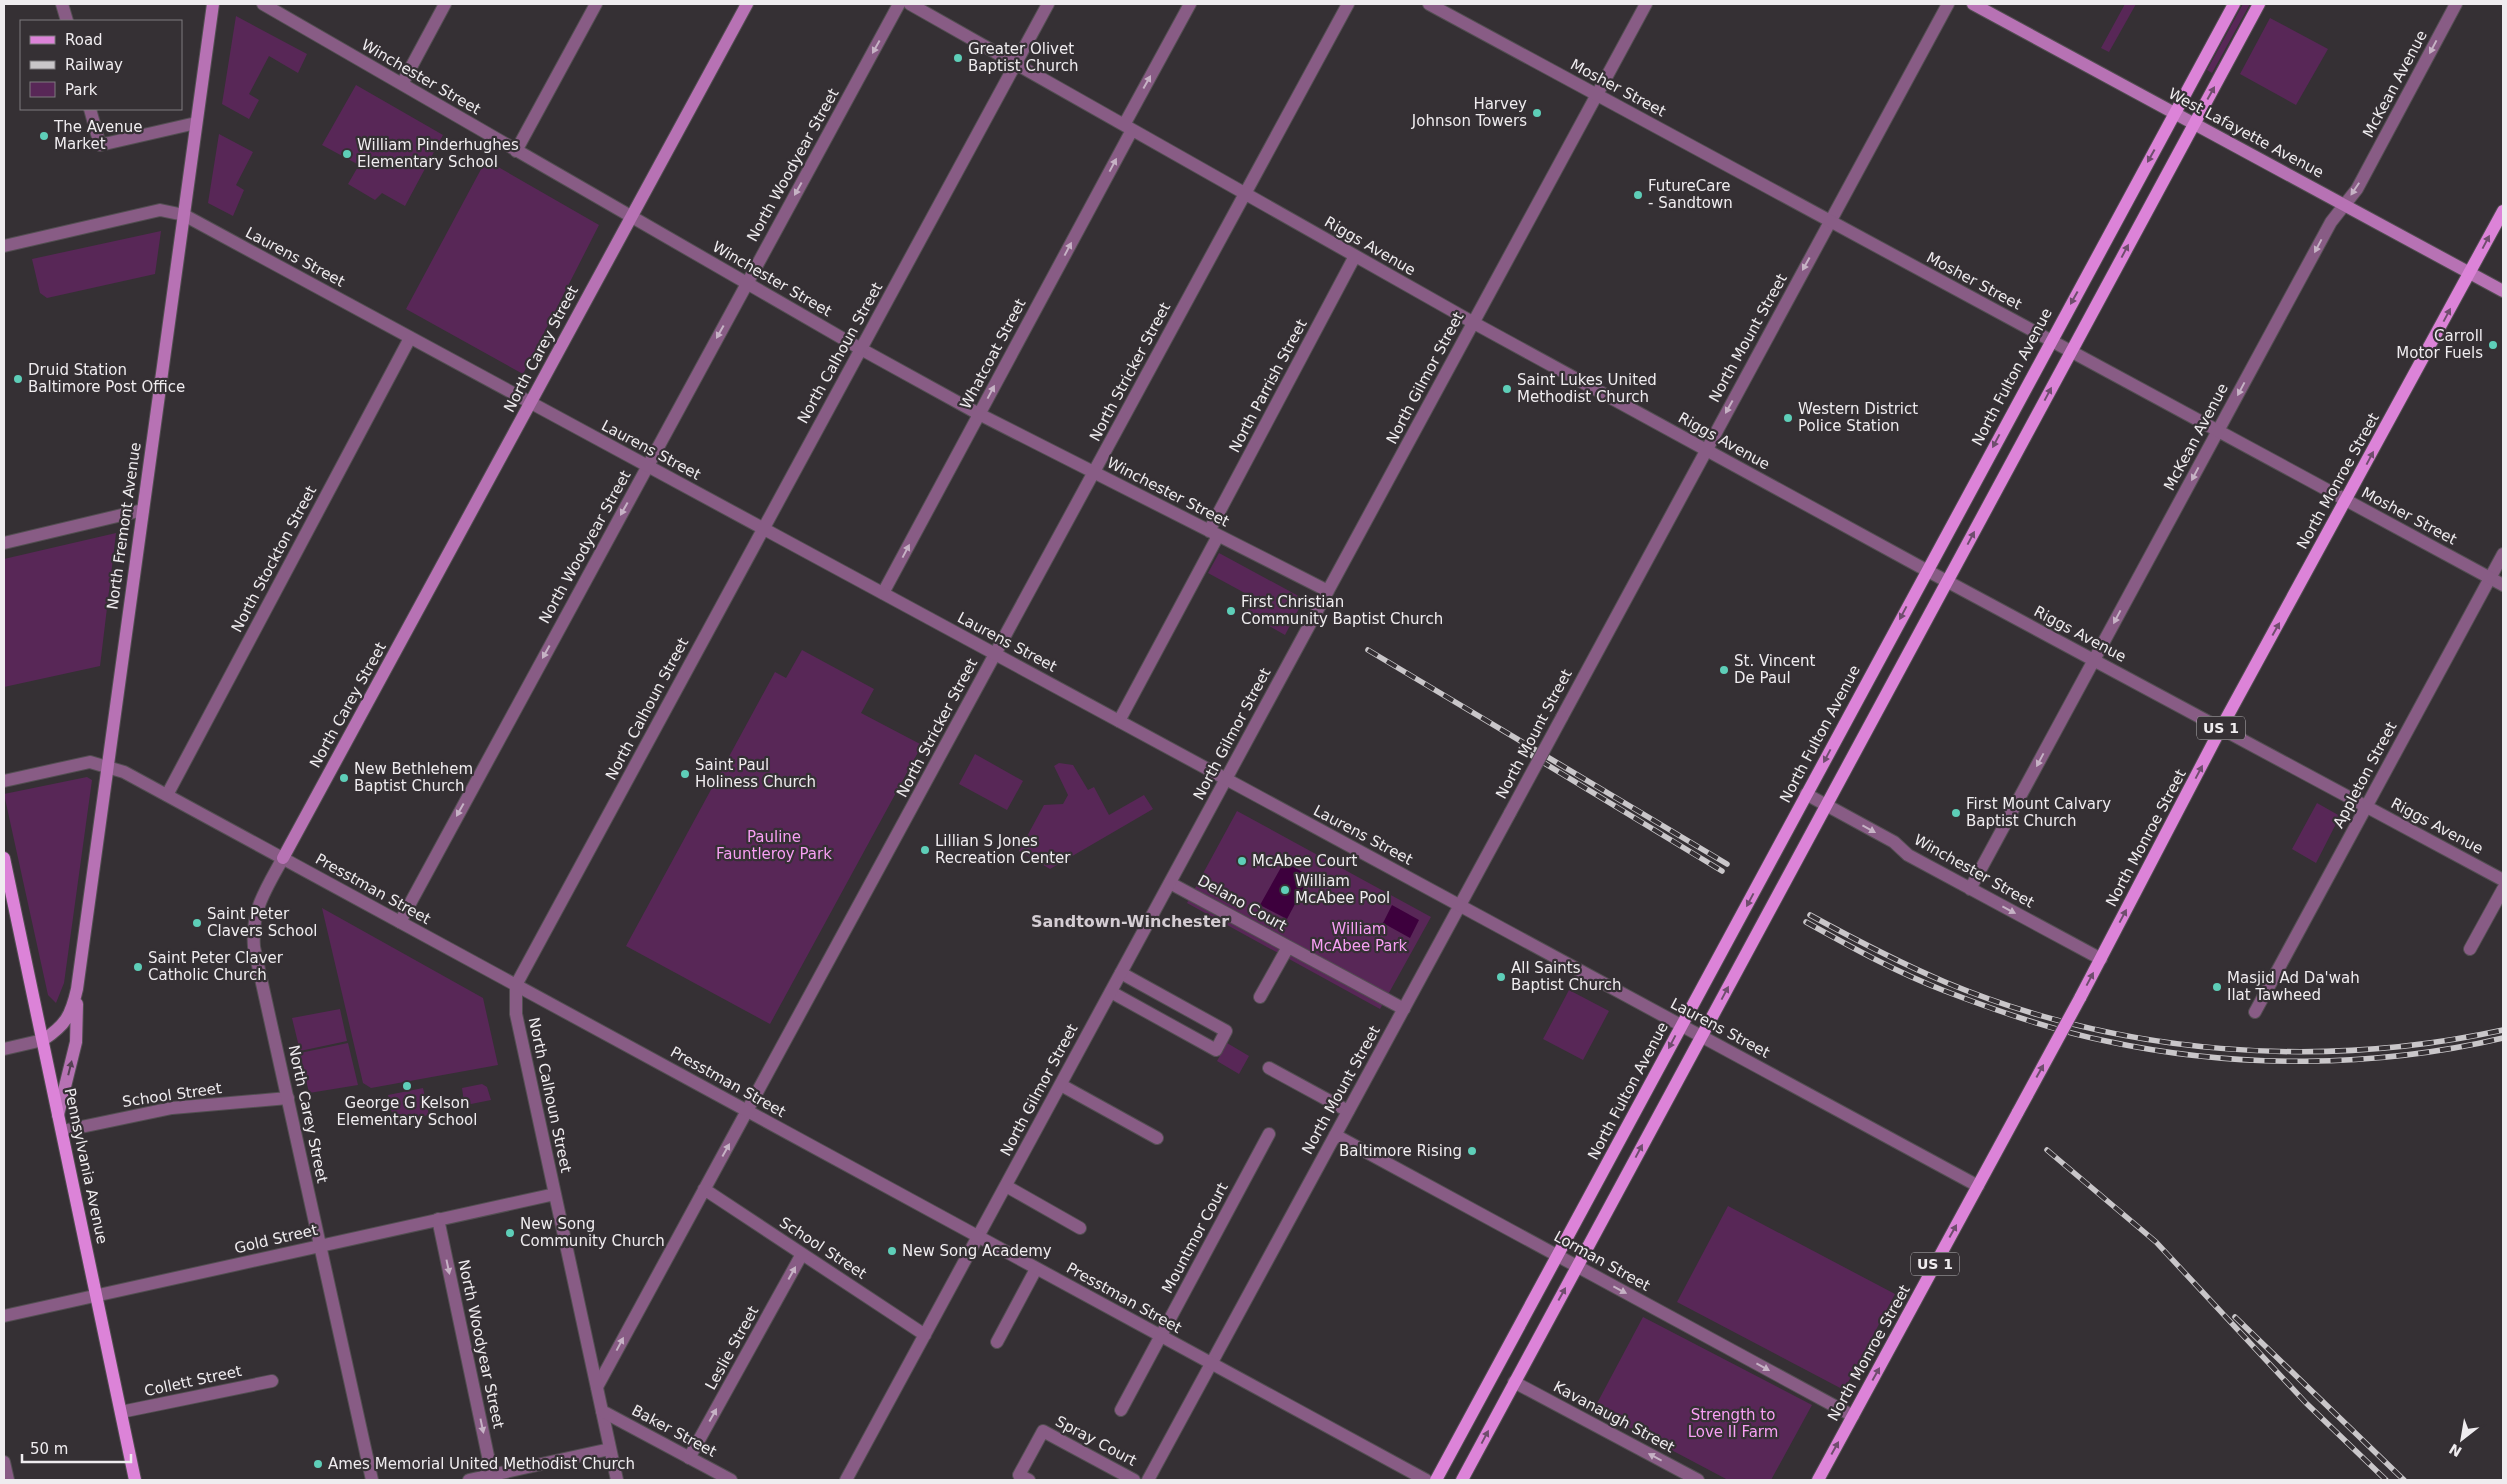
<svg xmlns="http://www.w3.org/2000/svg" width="2507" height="1484" font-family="'DejaVu Sans',sans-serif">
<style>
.green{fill:#582757}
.water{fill:#3d003d}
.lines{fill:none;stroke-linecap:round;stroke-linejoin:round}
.pedestrian-casing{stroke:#534e52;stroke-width:14}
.minor-casing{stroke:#534e52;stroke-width:14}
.tertiary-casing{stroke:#534e52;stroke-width:14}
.secondary-casing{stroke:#534e52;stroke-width:14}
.primary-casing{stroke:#534e52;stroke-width:14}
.pedestrian{stroke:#885c85;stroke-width:12}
.minor{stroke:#885c85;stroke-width:12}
.tertiary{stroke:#885c85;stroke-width:12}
.secondary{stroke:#b772b4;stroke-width:12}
.primary{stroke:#dc83d8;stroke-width:12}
.rail-casing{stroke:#c9c6c9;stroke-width:5.5}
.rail{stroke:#353034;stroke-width:4;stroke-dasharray:11;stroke-linecap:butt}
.minor-bridge-casing{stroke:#534e52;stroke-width:14;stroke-linecap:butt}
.primary-bridge-casing{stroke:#534e52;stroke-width:14;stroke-linecap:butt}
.minor-bridge{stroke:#885c85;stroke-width:12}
.primary-bridge{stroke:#dc83d8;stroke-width:12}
.oneway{fill:#c6b2c5}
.oneway2{fill:#6f4d6d}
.oneway3{fill:#564054}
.poi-dot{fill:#5eceb8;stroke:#353034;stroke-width:2}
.labels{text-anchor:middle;stroke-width:4.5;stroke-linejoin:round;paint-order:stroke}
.shield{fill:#353034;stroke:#b7b4b7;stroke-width:1}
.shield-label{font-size:14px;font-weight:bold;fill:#efecef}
.poi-label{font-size:15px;fill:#efecef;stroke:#353034;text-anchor:start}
.street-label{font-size:15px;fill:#efecef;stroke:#353034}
.park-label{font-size:15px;fill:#f89ff4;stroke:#353034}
.neighbourhood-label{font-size:16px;font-weight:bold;fill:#d4cdd3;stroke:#353034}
</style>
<rect width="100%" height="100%" fill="#353034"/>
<path class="green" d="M 2125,4 L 2136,4 L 2109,52 L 2101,48 Z
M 2243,4 L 2250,4 L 2212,73 L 2207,70 Z
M 236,16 L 307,54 L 298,73 L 269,56 L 249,94 L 259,100 L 249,119 L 222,104 Z
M 2270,18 L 2328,49 L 2296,105 L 2240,74 Z
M 356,85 L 443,135 L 405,206 L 382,193 L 375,200 L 348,184 L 359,165 L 322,145 Z
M 219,134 L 253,152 L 236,185 L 244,190 L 233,216 L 208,203 Z
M 486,160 L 599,225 L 523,374 L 406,309 Z
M 161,231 L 155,274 L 47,298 L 40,293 L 32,259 Z
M 116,533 L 100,666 L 4,687 L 4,559 Z
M 1219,553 L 1304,599 L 1285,635 L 1246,613 L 1254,598 L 1208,573 Z
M 802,650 L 874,689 L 861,713 L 922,745 L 770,1024 L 626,946 L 775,672 L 786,678 Z
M 975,754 L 1023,781 L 1007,810 L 959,784 Z
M 1059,763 L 1073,765 L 1088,790 L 1094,787 L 1109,815 L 1144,795 L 1153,809 L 1050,869 L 1019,851 L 1044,805 L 1063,804 L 1068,795 L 1054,766 Z
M 87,777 L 92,780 L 64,983 L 56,1003 L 48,995 L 4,794 Z
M 2317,803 L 2340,816 L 2316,863 L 2292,849 Z
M 1237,811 L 1431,917 L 1380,1009 L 1187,903 Z
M 322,908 L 483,998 L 498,1065 L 371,1088 L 363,1083 Z
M 1569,990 L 1609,1011 L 1583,1060 L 1543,1039 Z
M 340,1009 L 347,1041 L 300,1051 L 292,1018 Z
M 348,1043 L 358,1085 L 309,1093 L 300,1053 Z
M 1227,1043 L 1249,1056 L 1239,1074 L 1217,1061 Z
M 482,1084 L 487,1087 L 491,1100 L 471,1104 L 464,1102 L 462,1088 Z
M 423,1088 L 429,1115 L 394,1122 L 388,1095 Z
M 1728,1206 L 1895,1294 L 1844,1390 L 1677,1302 Z
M 1643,1317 L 1812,1405 L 1771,1480 L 1728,1480 L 1594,1409 Z"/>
<path class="water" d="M 1284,862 L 1310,876 L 1287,919 L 1260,905 Z
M 1392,905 L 1419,920 L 1410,938 L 1383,923 Z"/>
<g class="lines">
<defs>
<path id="pedestrian" d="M 1170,883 L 1404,1009
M 1111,992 L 1216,1050 L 1226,1031 L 1121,973
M 1260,997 L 1288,947
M 1269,1068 L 1348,1111
M 1061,1085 L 1157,1138
M 1006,1186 L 1080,1228
M 997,1342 L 1036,1269
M 1121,1410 L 1269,1134
M 1029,1480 L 1019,1475 L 1043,1431 L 1134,1480"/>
<path id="minor" d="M 62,4 L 67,21
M 263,4 L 861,349 L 979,414 L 1328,591
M 910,4 L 1474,323 L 1926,570 L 2503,880
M 402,84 L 445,4
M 90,109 L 100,145 L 196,123
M 1124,125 L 1190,4
M 516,151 L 596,4
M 1209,531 L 1355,256
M 4,543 L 143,510
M 883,593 L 1132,130
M 1562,717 L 1948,4
M 1119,721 L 1218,536
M 1806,794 L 1894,842 L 1908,855 L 2101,959
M 167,795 L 410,338
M 1970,889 L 2331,222 L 2357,189 L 2456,4
M 400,922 L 899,4
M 2470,949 L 2503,889
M 2255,1012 L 2503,554
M 4,1049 L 43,1040
M 62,1131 L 172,1108 L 288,1098
M 1335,1135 L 1853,1416
M 704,1189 L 925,1335
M 438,1219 L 492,1475
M 1514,1382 L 1698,1480
M 597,1387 L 1348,4
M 602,1411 L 617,1480
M 121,1412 L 272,1381
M 689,1458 L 802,1254
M 4,1462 L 8,1480
M 469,1480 L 610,1449
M 846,1480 L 1646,4
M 1148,1480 L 1510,813"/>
<path id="tertiary" d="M 1429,4 L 2503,585
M 4,246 L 160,210 L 184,215 L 1978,1186
M 4,781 L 90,762 L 124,772 L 1426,1480
M 283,858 C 266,889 251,910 254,947 L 372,1480
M 4,1316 L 555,1194
M 731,1480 L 602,1411 L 516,1014 L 516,985 L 1048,4"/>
<path id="secondary" d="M 1973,4 L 2503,291
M 283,858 L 747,4
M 43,1040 C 66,1025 71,1015 77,989 L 213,4
M 58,1115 L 76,1042 L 77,1004"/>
<path id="primary" d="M 4,858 L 135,1480
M 2080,998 L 2221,728 L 2503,211
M 1436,1480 L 2234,4
M 1462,1480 L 2259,4
M 1818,1480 L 2018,1112"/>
</defs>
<use href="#pedestrian" class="pedestrian-casing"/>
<use href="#minor" class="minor-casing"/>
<use href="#tertiary" class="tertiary-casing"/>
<use href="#secondary" class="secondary-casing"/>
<use href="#primary" class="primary-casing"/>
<use href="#pedestrian" class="pedestrian"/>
<use href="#minor" class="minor"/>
<use href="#tertiary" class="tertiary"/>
<use href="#secondary" class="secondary"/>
<use href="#primary" class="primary"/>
<defs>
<path id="rail" d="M 1368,650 L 1727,864
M 1521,749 L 1722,871
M 1810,915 C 1854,939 1898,962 1945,982 C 2120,1055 2319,1070 2503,1030
M 1806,922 C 1851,947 1896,972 1945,991 C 1997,1011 2051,1030 2106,1041 C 2235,1069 2375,1068 2503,1038
M 2047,1150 L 2156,1242 L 2306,1403 L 2386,1480
M 2235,1317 L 2404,1480"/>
</defs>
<use href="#rail" class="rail-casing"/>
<use href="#rail" class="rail"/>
<defs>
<path id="minor-bridge" d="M 1510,813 L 1562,717"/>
<path id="primary-bridge" d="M 2018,1112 L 2080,998"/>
</defs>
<use href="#minor-bridge" class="minor-bridge-casing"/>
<use href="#primary-bridge" class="primary-bridge-casing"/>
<use href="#minor-bridge" class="minor-bridge"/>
<use href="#primary-bridge" class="primary-bridge"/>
</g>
<defs><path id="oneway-solid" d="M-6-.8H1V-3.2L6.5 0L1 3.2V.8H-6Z" transform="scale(1.25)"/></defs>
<g class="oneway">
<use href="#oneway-solid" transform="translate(876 47) rotate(119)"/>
<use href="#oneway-solid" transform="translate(2433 47) rotate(118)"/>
<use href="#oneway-solid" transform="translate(1147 82) rotate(-61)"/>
<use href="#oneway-solid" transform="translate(1113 165) rotate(-62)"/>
<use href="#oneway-solid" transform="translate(798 189) rotate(119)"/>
<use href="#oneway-solid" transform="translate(2355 189) rotate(124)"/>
<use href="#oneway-solid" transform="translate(2318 246) rotate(118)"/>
<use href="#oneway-solid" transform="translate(1068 249) rotate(-62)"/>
<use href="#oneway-solid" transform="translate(1806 264) rotate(119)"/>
<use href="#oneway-solid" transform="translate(720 332) rotate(119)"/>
<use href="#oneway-solid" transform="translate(2241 389) rotate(118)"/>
<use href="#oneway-solid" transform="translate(991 392) rotate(-62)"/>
<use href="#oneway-solid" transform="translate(1729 407) rotate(119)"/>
<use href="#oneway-solid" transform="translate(2195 474) rotate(118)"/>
<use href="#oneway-solid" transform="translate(624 509) rotate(119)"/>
<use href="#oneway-solid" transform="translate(906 551) rotate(-62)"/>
<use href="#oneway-solid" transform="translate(2117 617) rotate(118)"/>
<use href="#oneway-solid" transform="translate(546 652) rotate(119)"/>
<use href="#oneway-solid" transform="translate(2040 760) rotate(118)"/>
<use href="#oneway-solid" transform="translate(460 810) rotate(119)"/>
<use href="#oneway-solid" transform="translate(1869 829) rotate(29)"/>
<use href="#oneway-solid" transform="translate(2009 910) rotate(28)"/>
<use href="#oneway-solid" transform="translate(726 1150) rotate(-61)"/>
<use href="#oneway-solid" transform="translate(448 1267) rotate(78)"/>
<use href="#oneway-solid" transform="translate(792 1273) rotate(-61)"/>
<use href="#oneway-solid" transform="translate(1620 1290) rotate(28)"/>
<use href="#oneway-solid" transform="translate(620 1344) rotate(-62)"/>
<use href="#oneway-solid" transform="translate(1763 1367) rotate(29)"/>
<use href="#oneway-solid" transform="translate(713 1415) rotate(-61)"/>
<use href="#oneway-solid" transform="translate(482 1426) rotate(78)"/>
<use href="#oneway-solid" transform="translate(1655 1457) rotate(-152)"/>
</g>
<g class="oneway2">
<use href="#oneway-solid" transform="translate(2211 93) rotate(-61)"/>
<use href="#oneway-solid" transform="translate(2151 156) rotate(119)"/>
<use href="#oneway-solid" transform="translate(2486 242) rotate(-62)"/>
<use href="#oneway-solid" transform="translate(2125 251) rotate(-62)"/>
<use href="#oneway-solid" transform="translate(2074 298) rotate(119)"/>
<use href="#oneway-solid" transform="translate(2447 315) rotate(-62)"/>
<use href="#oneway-solid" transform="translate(2048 394) rotate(-62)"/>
<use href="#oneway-solid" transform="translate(1996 441) rotate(118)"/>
<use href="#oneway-solid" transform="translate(2370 458) rotate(-62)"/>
<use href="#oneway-solid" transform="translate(1971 538) rotate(-62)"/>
<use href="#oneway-solid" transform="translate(1903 613) rotate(118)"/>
<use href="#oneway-solid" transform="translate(2276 629) rotate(-61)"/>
<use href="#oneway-solid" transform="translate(1827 756) rotate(118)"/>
<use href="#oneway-solid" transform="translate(2199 772) rotate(-62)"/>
<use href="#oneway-solid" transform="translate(1750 900) rotate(118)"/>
<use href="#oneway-solid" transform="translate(2123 916) rotate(-62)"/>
<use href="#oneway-solid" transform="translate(2090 979) rotate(-62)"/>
<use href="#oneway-solid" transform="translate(1725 993) rotate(-62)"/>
<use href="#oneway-solid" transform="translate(1672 1042) rotate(118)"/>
<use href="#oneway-solid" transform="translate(2040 1071) rotate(-61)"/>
<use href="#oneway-solid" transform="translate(1639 1151) rotate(-62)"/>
<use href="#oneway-solid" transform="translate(1953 1231) rotate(-61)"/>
<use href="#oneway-solid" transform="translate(1562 1294) rotate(-61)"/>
<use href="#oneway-solid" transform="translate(1876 1374) rotate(-61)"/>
<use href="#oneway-solid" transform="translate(1485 1437) rotate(-62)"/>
<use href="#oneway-solid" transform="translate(1835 1448) rotate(-61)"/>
</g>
<use class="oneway3" href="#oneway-solid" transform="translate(70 1068) rotate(-76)"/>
<g class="poi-dot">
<circle cx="958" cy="58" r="5"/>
<circle cx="1537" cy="113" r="5"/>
<circle cx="44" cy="136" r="5"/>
<circle cx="347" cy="154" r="5"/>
<circle cx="1638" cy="195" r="5"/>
<circle cx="2493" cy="345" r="5"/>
<circle cx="18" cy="379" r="5"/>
<circle cx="1507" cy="389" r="5"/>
<circle cx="1788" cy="418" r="5"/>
<circle cx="1231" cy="611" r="5"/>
<circle cx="1724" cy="670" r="5"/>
<circle cx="685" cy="774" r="5"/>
<circle cx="344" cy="778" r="5"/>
<circle cx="1956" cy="813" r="5"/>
<circle cx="925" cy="850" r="5"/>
<circle cx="1242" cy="861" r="5"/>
<circle cx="1285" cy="890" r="5"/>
<circle cx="197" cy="923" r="5"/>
<circle cx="138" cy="967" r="5"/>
<circle cx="1501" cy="977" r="5"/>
<circle cx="2217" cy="987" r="5"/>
<circle cx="407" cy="1086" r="5"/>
<circle cx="1472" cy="1151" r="5"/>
<circle cx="510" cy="1233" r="5"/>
<circle cx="892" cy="1251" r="5"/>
<circle cx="318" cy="1464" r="5"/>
</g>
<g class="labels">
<g class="shield">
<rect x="2197" y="716.5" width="48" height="23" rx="4"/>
<rect x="1911" y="1252.5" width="48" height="23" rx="4"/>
</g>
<g class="shield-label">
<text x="2221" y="733">US 1</text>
<text x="1935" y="1269">US 1</text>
</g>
<g class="poi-label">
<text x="968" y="54">Greater Olivet<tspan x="968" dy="17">Baptist Church</tspan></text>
<text x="1527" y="109" text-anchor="end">Harvey<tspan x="1527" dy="17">Johnson Towers</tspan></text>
<text x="54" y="132">The Avenue<tspan x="54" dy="17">Market</tspan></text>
<text x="357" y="150">William Pinderhughes<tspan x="357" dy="17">Elementary School</tspan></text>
<text x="1648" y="191">FutureCare<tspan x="1648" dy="17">- Sandtown</tspan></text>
<text x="2483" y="341" text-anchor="end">Carroll<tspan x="2483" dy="17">Motor Fuels</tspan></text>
<text x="28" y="375">Druid Station<tspan x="28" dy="17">Baltimore Post Office</tspan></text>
<text x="1517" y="385">Saint Lukes United<tspan x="1517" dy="17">Methodist Church</tspan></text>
<text x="1798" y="414">Western District<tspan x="1798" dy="17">Police Station</tspan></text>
<text x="1241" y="607">First Christian<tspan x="1241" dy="17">Community Baptist Church</tspan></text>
<text x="1734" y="666">St. Vincent<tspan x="1734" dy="17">De Paul</tspan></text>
<text x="695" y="770">Saint Paul<tspan x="695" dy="17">Holiness Church</tspan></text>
<text x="354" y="774">New Bethlehem<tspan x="354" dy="17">Baptist Church</tspan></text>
<text x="1966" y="809">First Mount Calvary<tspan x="1966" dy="17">Baptist Church</tspan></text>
<text x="935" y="846">Lillian S Jones<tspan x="935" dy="17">Recreation Center</tspan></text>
<text x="1252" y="866">McAbee Court</text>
<text x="1295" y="886">William<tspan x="1295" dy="17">McAbee Pool</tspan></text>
<text x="207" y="919">Saint Peter<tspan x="207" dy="17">Clavers School</tspan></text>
<text x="148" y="963">Saint Peter Claver<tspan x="148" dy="17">Catholic Church</tspan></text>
<text x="1511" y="973">All Saints<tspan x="1511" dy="17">Baptist Church</tspan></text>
<text x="2227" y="983">Masjid Ad Da'wah<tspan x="2227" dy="17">Ilat Tawheed</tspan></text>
<text x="407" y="1108" text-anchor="middle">George G Kelson<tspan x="407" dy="17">Elementary School</tspan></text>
<text x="1462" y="1156" text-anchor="end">Baltimore Rising</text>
<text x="520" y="1229">New Song<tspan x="520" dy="17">Community Church</tspan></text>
<text x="902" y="1256">New Song Academy</text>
<text x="328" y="1469">Ames Memorial United Methodist Church</text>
</g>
<g class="street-label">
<text transform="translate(421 77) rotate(30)" y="5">Winchester Street</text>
<text transform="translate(2395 84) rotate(-62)" y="5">McKean Avenue</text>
<text transform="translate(1618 88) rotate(28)" y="5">Mosher Street</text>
<text transform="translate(2246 133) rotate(28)" y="5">West Lafayette Avenue</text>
<text transform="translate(793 165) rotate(-61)" y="5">North Woodyear Street</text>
<text transform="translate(1370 246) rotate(30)" y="5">Riggs Avenue</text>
<text transform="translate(295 257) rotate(28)" y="5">Laurens Street</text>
<text transform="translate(772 279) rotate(30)" y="5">Winchester Street</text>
<text transform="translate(1974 281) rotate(28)" y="5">Mosher Street</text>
<text transform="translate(1748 338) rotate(-61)" y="5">North Mount Street</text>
<text transform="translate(541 349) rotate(-62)" y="5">North Carey Street</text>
<text transform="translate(840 353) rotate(-61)" y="5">North Calhoun Street</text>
<text transform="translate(993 354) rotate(-62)" y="5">Whatcoat Street</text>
<text transform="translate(1130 372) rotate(-62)" y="5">North Stricker Street</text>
<text transform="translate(2012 377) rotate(-62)" y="5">North Fulton Avenue</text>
<text transform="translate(1425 378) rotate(-62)" y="5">North Gilmor Street</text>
<text transform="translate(1268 386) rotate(-62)" y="5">North Parrish Street</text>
<text transform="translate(2196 437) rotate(-62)" y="5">McKean Avenue</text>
<text transform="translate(1724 441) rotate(29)" y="5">Riggs Avenue</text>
<text transform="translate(651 450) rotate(28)" y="5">Laurens Street</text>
<text transform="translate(2338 481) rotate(-61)" y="5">North Monroe Street</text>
<text transform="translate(1168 492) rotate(27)" y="5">Winchester Street</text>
<text transform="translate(2409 516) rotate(28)" y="5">Mosher Street</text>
<text transform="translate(124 526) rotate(-82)" y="5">North Fremont Avenue</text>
<text transform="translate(585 547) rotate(-61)" y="5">North Woodyear Street</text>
<text transform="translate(274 559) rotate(-62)" y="5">North Stockton Street</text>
<text transform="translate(2080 634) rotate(28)" y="5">Riggs Avenue</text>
<text transform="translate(1007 642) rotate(28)" y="5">Laurens Street</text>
<text transform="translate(348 705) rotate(-61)" y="5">North Carey Street</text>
<text transform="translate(647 709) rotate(-62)" y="5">North Calhoun Street</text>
<text transform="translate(937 728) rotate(-62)" y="5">North Stricker Street</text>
<text transform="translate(1232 734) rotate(-62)" y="5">North Gilmor Street</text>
<text transform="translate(1534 734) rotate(-62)" y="5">North Mount Street</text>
<text transform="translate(1820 734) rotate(-62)" y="5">North Fulton Avenue</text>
<text transform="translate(2365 775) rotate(-62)" y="5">Appleton Street</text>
<text transform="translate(2437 826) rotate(28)" y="5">Riggs Avenue</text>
<text transform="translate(1363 835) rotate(28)" y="5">Laurens Street</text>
<text transform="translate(2146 838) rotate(-62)" y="5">North Monroe Street</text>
<text transform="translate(1974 871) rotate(29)" y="5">Winchester Street</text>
<text transform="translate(373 889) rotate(29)" y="5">Presstman Street</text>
<text transform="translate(1242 903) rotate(29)" y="5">Delano Court</text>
<text transform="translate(1720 1028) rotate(28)" y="5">Laurens Street</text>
<text transform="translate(728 1082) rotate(29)" y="5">Presstman Street</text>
<text transform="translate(1039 1090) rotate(-62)" y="5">North Gilmor Street</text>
<text transform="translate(1341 1090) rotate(-61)" y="5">North Mount Street</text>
<text transform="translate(1628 1091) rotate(-62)" y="5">North Fulton Avenue</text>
<text transform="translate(172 1095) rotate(-8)" y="5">School Street</text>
<text transform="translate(550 1095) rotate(78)" y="5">North Calhoun Street</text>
<text transform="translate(308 1114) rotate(78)" y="5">North Carey Street</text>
<text transform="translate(86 1166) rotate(78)" y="5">Pennsylvania Avenue</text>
<text transform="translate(1195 1238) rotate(-62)" y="5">Mountmor Court</text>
<text transform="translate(276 1239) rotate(-13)" y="5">Gold Street</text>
<text transform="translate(823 1248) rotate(33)" y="5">School Street</text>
<text transform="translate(1602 1261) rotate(29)" y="5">Lorman Street</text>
<text transform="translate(1124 1298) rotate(29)" y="5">Presstman Street</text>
<text transform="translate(481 1344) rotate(78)" y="5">North Woodyear Street</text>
<text transform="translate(732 1348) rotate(-61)" y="5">Leslie Street</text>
<text transform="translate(1869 1353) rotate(-61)" y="5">North Monroe Street</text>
<text transform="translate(193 1381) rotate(-12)" y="5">Collett Street</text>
<text transform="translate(1614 1417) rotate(28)" y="5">Kavanaugh Street</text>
<text transform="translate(674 1431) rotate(28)" y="5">Baker Street</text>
<text transform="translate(1096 1441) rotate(28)" y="5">Spray Court</text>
</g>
<g class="park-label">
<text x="774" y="842">Pauline<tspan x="774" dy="17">Fauntleroy Park</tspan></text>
<text x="1359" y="934">William<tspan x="1359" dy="17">McAbee Park</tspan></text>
<text x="1733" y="1420">Strength to<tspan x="1733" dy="17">Love II Farm</tspan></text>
</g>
<g class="neighbourhood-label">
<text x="1130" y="927">Sandtown-Winchester</text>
</g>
</g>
<rect width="2507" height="1484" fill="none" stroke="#efecef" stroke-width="10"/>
<rect x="20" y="20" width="162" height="90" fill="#353034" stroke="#7f7b7f"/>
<rect x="30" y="36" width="25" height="8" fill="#dc83d8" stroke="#7f7b7f"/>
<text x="65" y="45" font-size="15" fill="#efecef">Road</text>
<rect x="30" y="61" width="25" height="8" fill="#c9c6c9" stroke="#7f7b7f"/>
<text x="65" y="70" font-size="15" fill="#efecef">Railway</text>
<rect x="30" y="82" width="25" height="15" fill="#582757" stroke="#7f7b7f"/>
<text x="65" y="95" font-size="15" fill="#efecef">Park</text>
<g transform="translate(2462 1439) rotate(211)" stroke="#353034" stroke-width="4" paint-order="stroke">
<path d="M0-4L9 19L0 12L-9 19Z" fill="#efecef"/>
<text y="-8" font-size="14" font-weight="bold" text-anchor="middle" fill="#efecef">N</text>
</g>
<path d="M22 1454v8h109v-8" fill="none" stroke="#efecef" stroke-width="2.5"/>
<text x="30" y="1454" font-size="15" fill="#efecef" stroke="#353034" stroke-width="4" paint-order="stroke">50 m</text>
</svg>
